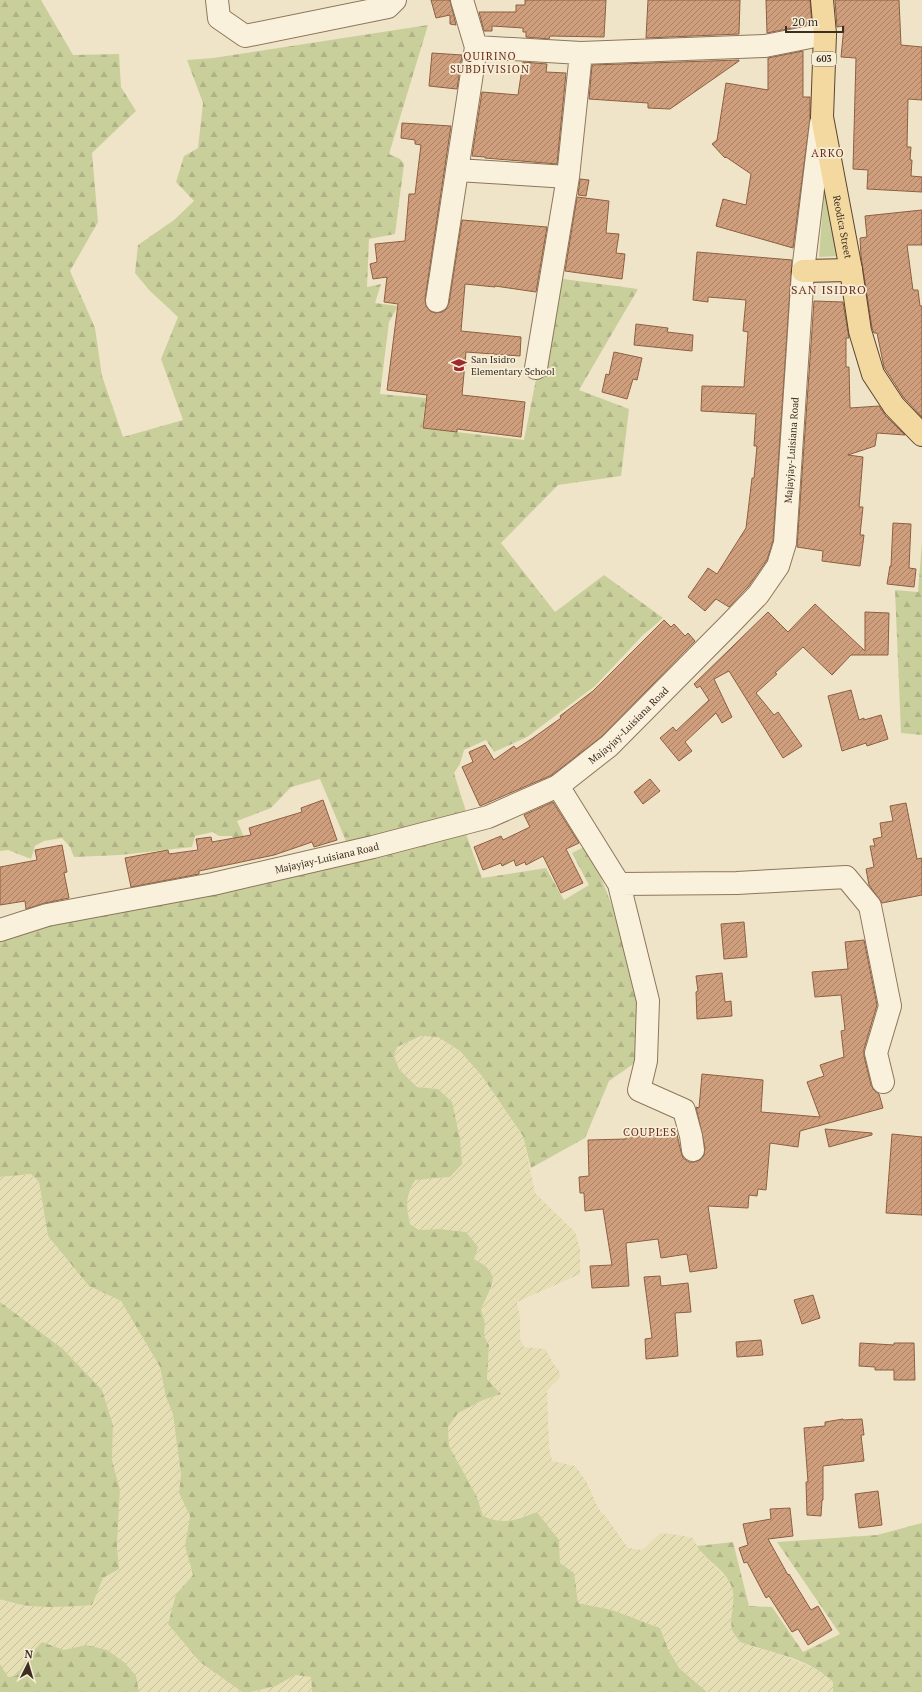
<svg xmlns="http://www.w3.org/2000/svg" width="922" height="1692" font-family="'PT Serif',serif">
<style>
.farmland{fill:url(#farmland-furrows)}
.forest{fill:url(#forest-firs)}
.park{fill:#c9cf9b}
.building{fill:url(#building-hatch);stroke:#8d5f41}
.lines{fill:none;stroke-linecap:round;stroke-linejoin:round}
.minor-casing{stroke:#8d765c;stroke-width:24}
.tertiary-casing{stroke:#8d765c;stroke-width:24}
.primary-casing{stroke:#5b4430;stroke-width:24}
.minor{stroke:#faf1dc;stroke-width:22}
.tertiary{stroke:#faf1dc;stroke-width:22}
.primary{stroke:#f3d9a0;stroke-width:22}
.labels{text-anchor:middle;stroke-width:3.5;stroke-linejoin:round;paint-order:stroke}
.shield{fill:#f7eed8;stroke:#756857;stroke-width:1}
.shield-label{font-size:9px;font-weight:bold;fill:#3d2e20}
.street-label{font-size:10px;fill:#3d2e20;stroke:#f7eed8}
.poi-label{font-size:10px;fill:#3d2e20;stroke:#f7eed8;text-anchor:start}
.neighbourhood-label{font-size:11px;letter-spacing:1px;fill:#6b2e1e;stroke:#f7eed8}
.quarter-label{font-size:12px;letter-spacing:1px;fill:#6b2e1e;stroke:#f7eed8}
</style>
<defs>
<pattern id="farmland-furrows" width="10" height="10" patternUnits="userSpaceOnUse"><rect width="10" height="10" fill="#e6deb5"/><path d="M-1 1l2-2M0 10L10 0M9 11l2-2" fill="none" stroke="#c6bf9b"/></pattern>
<pattern id="forest-firs" width="22" height="20" patternUnits="userSpaceOnUse"><rect width="22" height="20" fill="#c9cf9b"/><path d="M5 1l3.5 6h-7zM16 11l3.5 6h-7z" fill="#aeb285"/></pattern>
<pattern id="building-hatch" width="6" height="6" patternUnits="userSpaceOnUse"><rect width="6" height="6" fill="#cf9f7d"/><path d="M-1 1l2-2M0 6l6-6M5 7l2-2" fill="none" stroke="#a98266"/></pattern>
</defs>
<rect width="100%" height="100%" fill="#f0e4c8"/>
<path class="farmland" d="M 421,1036 L 438,1037 L 460,1051 L 482,1076 L 523,1136 L 535,1193 L 575,1232 L 580,1249 L 580,1274 L 517,1302 L 520,1318 L 520,1339 L 524,1347 L 545,1349 L 554,1365 L 559,1370 L 560,1377 L 547,1391 L 549,1448 L 552,1461 L 575,1466 L 586,1481 L 598,1508 L 606,1517 L 628,1548 L 642,1550 L 661,1533 L 679,1535 L 693,1538 L 702,1554 L 730,1581 L 735,1595 L 732,1614 L 753,1647 L 777,1653 L 814,1668 L 828,1676 L 833,1682 L 833,1692 L 707,1692 L 679,1668 L 668,1649 L 660,1628 L 612,1610 L 578,1603 L 575,1588 L 560,1563 L 559,1540 L 537,1512 L 508,1521 L 493,1521 L 483,1516 L 477,1497 L 449,1446 L 448,1427 L 457,1413 L 483,1400 L 501,1394 L 487,1379 L 489,1345 L 484,1336 L 485,1323 L 481,1309 L 493,1285 L 484,1265 L 474,1259 L 438,1229 L 419,1230 L 410,1224 L 406,1204 L 409,1193 L 415,1179 L 450,1177 L 438,1089 L 418,1087 L 399,1069 L 394,1056 L 397,1047 Z
M 31,1174 L 39,1182 L 48,1236 L 89,1286 L 121,1301 L 160,1367 L 166,1397 L 173,1414 L 181,1475 L 179,1493 L 190,1516 L 185,1546 L 193,1575 L 176,1594 L 168,1624 L 200,1662 L 242,1692 L 139,1692 L 136,1676 L 86,1645 L 64,1650 L 42,1642 L 30,1654 L 16,1676 L 8,1677 L 0,1664 L 0,1599 L 14,1604 L 98,1589 L 103,1578 L 119,1569 L 117,1545 L 120,1490 L 112,1460 L 113,1425 L 102,1390 L 63,1349 L 0,1302 L 0,1177 Z
M 295,1675 L 311,1676 L 312,1692 L 251,1692 L 276,1686 Z"/>
<path class="forest" d="M 0,0 L 41,0 L 73,55 L 119,54 L 121,87 L 136,111 L 92,153 L 98,222 L 70,271 L 95,328 L 102,376 L 123,437 L 183,420 L 161,359 L 178,317 L 149,290 L 135,273 L 138,245 L 174,220 L 194,201 L 176,182 L 184,156 L 198,148 L 203,103 L 187,60 L 213,58 L 428,25 L 389,154 L 400,159 L 404,164 L 395,234 L 369,239 L 367,287 L 381,284 L 375,303 L 398,306 L 389,322 L 380,394 L 426,398 L 422,428 L 524,440 L 556,278 L 638,289 L 579,390 L 629,409 L 621,476 L 558,485 L 501,543 L 555,612 L 604,575 L 663,618 L 642,636 L 595,686 L 527,737 L 494,752 L 486,740 L 464,750 L 460,764 L 454,773 L 468,818 L 348,846 L 320,779 L 291,787 L 271,808 L 237,821 L 244,837 L 234,841 L 232,836 L 219,836 L 213,832 L 195,836 L 192,847 L 120,855 L 74,857 L 70,847 L 62,838 L 44,841 L 35,846 L 31,859 L 8,850 L 0,851 Z
M 922,542 L 922,735 L 901,733 L 895,590 L 918,592 Z
M 466,834 L 482,878 L 546,868 L 564,900 L 589,885 L 572,853 L 588,845 L 611,903 L 639,997 L 636,1062 L 609,1081 L 585,1138 L 531,1168 L 523,1136 L 482,1076 L 460,1051 L 438,1037 L 421,1036 L 397,1047 L 394,1056 L 399,1069 L 417,1087 L 438,1089 L 452,1102 L 460,1139 L 462,1164 L 450,1177 L 415,1180 C 405,1199 406,1203 410,1224 L 419,1230 L 438,1229 L 466,1232 L 478,1247 L 474,1259 C 504,1275 491,1285 481,1309 L 485,1323 L 484,1336 L 489,1345 L 487,1379 L 501,1394 L 483,1400 L 458,1413 L 448,1427 L 449,1446 L 477,1497 L 483,1516 C 504,1526 517,1519 537,1512 L 559,1540 L 560,1563 L 574,1573 L 578,1603 L 612,1610 L 660,1628 L 668,1649 L 679,1668 L 707,1692 L 312,1692 L 311,1677 L 295,1675 L 276,1686 L 251,1692 L 242,1692 L 200,1662 L 168,1624 L 176,1594 L 193,1575 L 185,1546 L 190,1516 L 179,1493 L 181,1475 L 173,1414 L 166,1397 L 160,1367 L 121,1301 L 89,1286 L 48,1236 L 39,1182 L 31,1174 L 0,1177 L 0,941 L 26,928 L 293,874 Z
M 0,1302 L 63,1349 L 102,1390 L 113,1425 L 112,1460 L 120,1490 L 117,1545 L 119,1569 L 103,1578 L 92,1605 C 61,1607 29,1610 0,1599 Z
M 922,1523 L 922,1692 L 833,1692 L 833,1682 C 809,1658 771,1653 740,1642 C 738,1639 735,1635 733,1632 C 727,1617 739,1600 730,1583 C 723,1568 705,1560 697,1546 L 733,1542 L 749,1606 L 772,1607 L 803,1652 L 840,1634 L 777,1542 L 877,1535 Z
M 42,1642 L 64,1650 L 86,1645 L 107,1650 L 125,1663 L 136,1676 L 139,1692 L 0,1692 L 0,1664 L 8,1677 L 16,1676 L 30,1654 Z"/>
<path class="park" d="M 826,165 L 841,256 L 819,257 Z"/>
<path class="building" d="M 431,0 L 450,0 L 456,25 L 450,24 L 450,15 L 436,18 Z
M 525,0 L 606,0 L 604,37 L 550,36 L 549,39 L 526,37 L 526,32 L 523,32 L 523,28 L 492,26 L 492,31 L 484,31 L 479,12 L 516,12 L 516,5 L 525,5 Z
M 648,0 L 740,0 L 739,34 L 646,38 Z
M 766,0 L 810,0 L 812,24 L 767,33 Z
M 835,0 L 899,0 L 901,45 L 922,47 L 922,100 L 908,99 L 907,147 L 911,147 L 910,160 L 912,160 L 911,176 L 922,177 L 922,192 L 867,189 L 868,170 L 853,169 L 856,58 L 841,57 L 844,26 L 837,27 Z
M 803,51 L 803,97 L 810,97 L 810,119 L 793,248 L 716,226 L 723,199 L 746,205 L 751,174 L 726,157 L 725,158 L 712,144 L 717,140 L 726,83 L 768,90 L 768,58 Z
M 432,53 L 462,55 L 457,89 L 429,86 Z
M 739,60 L 739,61 L 670,109 L 648,108 L 648,103 L 589,99 L 592,65 Z
M 523,62 L 547,64 L 546,72 L 566,73 L 557,164 L 485,158 L 485,157 L 472,156 L 482,92 L 518,95 Z
M 402,123 L 451,126 L 425,299 L 426,306 L 430,311 L 435,313 L 442,312 L 446,309 L 449,303 L 462,220 L 547,227 L 536,292 L 495,286 L 495,287 L 465,284 L 461,331 L 521,337 L 520,356 L 466,352 L 462,395 L 525,402 L 521,437 L 457,429 L 457,432 L 423,428 L 427,395 L 387,390 L 398,304 L 384,302 L 387,277 L 373,279 L 370,264 L 377,262 L 375,244 L 405,241 L 409,194 L 415,194 L 421,145 L 415,144 L 415,140 L 401,138 Z
M 580,179 L 589,180 L 586,196 L 578,195 Z
M 577,197 L 609,201 L 606,233 L 619,234 L 616,253 L 625,254 L 622,279 L 565,271 Z
M 922,210 L 922,245 L 907,245 L 913,290 L 918,290 L 920,306 L 922,306 L 922,417 L 904,398 L 884,367 L 877,333 L 874,333 L 872,328 L 861,256 L 860,238 L 867,237 L 865,216 Z
M 697,252 L 792,260 L 773,541 L 767,560 L 748,587 L 729,607 L 716,599 L 705,611 L 688,597 L 708,568 L 717,574 L 746,528 L 752,478 L 754,478 L 757,446 L 754,446 L 756,414 L 701,411 L 702,386 L 744,387 L 748,332 L 743,331 L 746,300 L 708,297 L 708,302 L 693,300 Z
M 814,301 L 843,302 L 849,338 L 846,338 L 846,367 L 849,367 L 850,408 L 879,406 L 885,415 L 905,435 L 877,433 L 875,446 L 848,455 L 863,457 L 859,507 L 863,507 L 860,535 L 864,535 L 860,566 L 822,561 L 823,551 L 797,547 Z
M 636,324 L 668,328 L 667,332 L 693,335 L 692,351 L 634,345 Z
M 614,352 L 642,358 L 637,380 L 633,379 L 627,399 L 602,392 L 606,374 L 609,375 Z
M 893,523 L 911,524 L 909,568 L 916,569 L 914,587 L 887,584 L 890,566 L 891,566 Z
M 815,604 L 865,651 L 865,612 L 889,613 L 888,655 L 851,655 L 832,675 L 803,647 L 775,673 L 777,674 L 756,693 L 774,715 L 778,712 L 802,746 L 783,758 L 729,671 L 714,679 L 732,717 L 722,723 L 716,713 L 685,742 L 692,751 L 679,761 L 660,738 L 673,727 L 676,731 L 709,700 L 700,686 L 697,688 L 694,684 L 768,612 L 788,632 Z
M 664,620 L 671,627 L 674,624 L 685,636 L 688,633 L 695,641 L 601,737 L 552,775 L 480,806 L 462,767 L 473,762 L 469,752 L 485,745 L 494,760 L 514,746 L 516,749 L 533,738 L 561,718 L 560,716 L 593,691 Z
M 851,690 L 859,720 L 864,718 L 864,720 L 881,715 L 888,739 L 867,746 L 866,743 L 842,751 L 828,696 Z
M 650,779 L 660,791 L 643,804 L 634,792 Z
M 323,800 L 337,840 L 314,847 L 312,842 L 274,855 L 199,871 L 199,874 L 131,887 L 125,858 L 168,850 L 169,854 L 198,850 L 196,839 L 211,837 L 212,842 L 251,835 L 249,828 L 302,812 L 301,808 Z
M 553,802 L 579,843 L 566,849 L 583,883 L 561,893 L 543,856 L 526,865 L 525,862 L 516,866 L 514,860 L 502,866 L 501,863 L 483,870 L 474,847 L 501,836 L 503,840 L 530,827 L 524,815 Z
M 906,803 L 917,859 L 922,858 L 922,895 L 882,903 L 869,885 L 866,869 L 874,867 L 870,846 L 875,846 L 873,839 L 882,837 L 880,823 L 893,821 L 890,806 Z
M 62,845 L 67,872 L 64,873 L 69,898 L 45,903 L 26,909 L 25,901 L 0,905 L 0,867 L 37,860 L 35,850 Z
M 744,922 L 747,957 L 724,959 L 721,924 Z
M 864,940 L 877,1005 L 864,1049 L 864,1056 L 871,1085 L 874,1090 L 879,1094 L 883,1108 L 800,1131 L 798,1147 L 770,1143 L 766,1190 L 758,1189 L 757,1196 L 749,1195 L 748,1208 L 708,1206 L 717,1268 L 690,1272 L 687,1254 L 661,1258 L 658,1239 L 626,1243 L 629,1286 L 592,1288 L 590,1266 L 612,1265 L 603,1209 L 585,1211 L 584,1193 L 580,1193 L 579,1177 L 589,1176 L 588,1140 L 626,1139 L 626,1129 L 676,1130 L 681,1152 L 683,1158 L 689,1162 L 694,1162 L 700,1160 L 704,1155 L 705,1148 L 696,1107 L 699,1108 L 702,1074 L 763,1080 L 761,1112 L 820,1117 L 807,1082 L 824,1076 L 820,1065 L 844,1057 L 841,1031 L 845,1030 L 841,995 L 815,997 L 812,972 L 848,969 L 845,942 Z
M 722,973 L 725,1002 L 731,1001 L 732,1016 L 697,1019 L 696,992 L 698,991 L 696,976 Z
M 825,1129 L 872,1133 L 872,1135 L 829,1147 Z
M 892,1134 L 922,1137 L 922,1215 L 886,1213 Z
M 660,1276 L 661,1286 L 688,1283 L 691,1312 L 675,1313 L 678,1356 L 646,1359 L 645,1339 L 652,1338 L 644,1277 Z
M 813,1295 L 820,1318 L 802,1324 L 794,1300 Z
M 761,1340 L 763,1355 L 737,1357 L 736,1342 Z
M 860,1343 L 894,1345 L 894,1343 L 914,1343 L 915,1380 L 894,1380 L 894,1370 L 875,1370 L 875,1367 L 859,1366 Z
M 843,1419 L 843,1420 L 862,1419 L 864,1435 L 861,1435 L 864,1461 L 823,1466 L 823,1500 L 822,1500 L 821,1516 L 807,1515 L 806,1482 L 808,1482 L 804,1428 L 825,1426 L 825,1422 Z
M 878,1491 L 882,1525 L 859,1528 L 855,1494 Z
M 790,1508 L 793,1536 L 768,1539 L 788,1575 L 789,1574 L 811,1610 L 818,1606 L 832,1630 L 808,1645 L 798,1629 L 792,1632 L 769,1596 L 766,1598 L 747,1562 L 744,1563 L 739,1548 L 748,1545 L 743,1524 L 771,1519 L 770,1509 Z"/>
<g class="lines">
<defs>
<path id="minor" d="M 217,0 L 219,18 L 245,36 L 388,7 L 395,0
M 476,47 L 581,53 L 765,46 L 825,34
M 457,170 L 568,177
M 437,301 L 476,47 L 462,0
M 536,368 L 568,177 L 581,53
M 558,786 L 619,884 L 648,1001 L 646,1061 L 639,1090 L 684,1110 L 691,1136 L 693,1150
M 619,884 L 737,883 L 846,877 L 870,906 L 890,1006 L 876,1053 L 883,1082"/>
<g id="tertiary">
<path id="s1" d="M 0,930 L 47,915 L 213,884 L 373,847 L 488,817 L 558,786 L 609,746 L 730,624 L 758,595 L 778,566 L 785,543 L 803,271 L 821,123"/>
</g>
<g id="primary">
<path id="s2" d="M 822,0 L 825,34 L 822,117 L 851,270 L 860,331 L 873,374 L 894,406 L 922,435"/>
<path d="M 803,271 L 851,270"/>
</g>
</defs>
<use href="#minor" class="minor-casing"/>
<use href="#tertiary" class="tertiary-casing"/>
<use href="#primary" class="primary-casing"/>
<use href="#minor" class="minor"/>
<use href="#tertiary" class="tertiary"/>
<use href="#primary" class="primary"/>
</g>
<defs>
<symbol id="school-bare" viewBox="-9 -9 18 18"><path d="M0-5L7-2L0 1L-7-2ZM-4 1L0 2.5L4 1V4Q0 6-4 4Z" fill="#9e2a2b" stroke="#f7eed8" stroke-width="2.5" paint-order="stroke"/></symbol>
</defs>
<g fill-rule="evenodd">
<use href="#school-bare" x="448" y="354" width="22" height="22"/>
</g>
<g class="labels">
<rect class="shield" x="812" y="52" width="24" height="14" rx="3"/>
<g class="shield-label">
<text x="824" y="62">603</text>
</g>
<g class="street-label">
<text dy="4" stroke="none"><textPath href="#s2" startOffset="229">Reodica Street</textPath></text>
<text dy="4" stroke="none"><textPath href="#s1" startOffset="1007">Majayjay-Luisiana Road</textPath></text>
<text dy="4" stroke="none"><textPath href="#s1" startOffset="671">Majayjay-Luisiana Road</textPath></text>
<text dy="4" stroke="none"><textPath href="#s1" startOffset="335">Majayjay-Luisiana Road</textPath></text>
</g>
<g class="poi-label">
<text x="471" y="363">San Isidro<tspan x="471" dy="12">Elementary School</tspan></text>
</g>
<g class="neighbourhood-label">
<text x="490" y="60">QUIRINO<tspan x="490" dy="13">SUBDIVISION</tspan></text>
<text x="828" y="157">ARKO</text>
<text x="650" y="1136">COUPLES</text>
</g>
<g class="quarter-label">
<text x="829" y="294">SAN ISIDRO</text>
</g>
</g>
<g transform="translate(28 1664) rotate(5)" stroke="#f7eed8" stroke-width="3" paint-order="stroke">
<path d="M0-3L7 15L0 10L-7 15Z" fill="#3d2e20"/>
<text y="-6" font-size="11" font-weight="bold" text-anchor="middle" fill="#3d2e20">N</text>
</g>
<path d="M786 26v6h57v-6" fill="none" stroke="#3d2e20" stroke-width="2"/>
<text x="792" y="26" font-size="12" fill="#3d2e20" stroke="#f7eed8" stroke-width="3" paint-order="stroke">20 m</text>
</svg>
